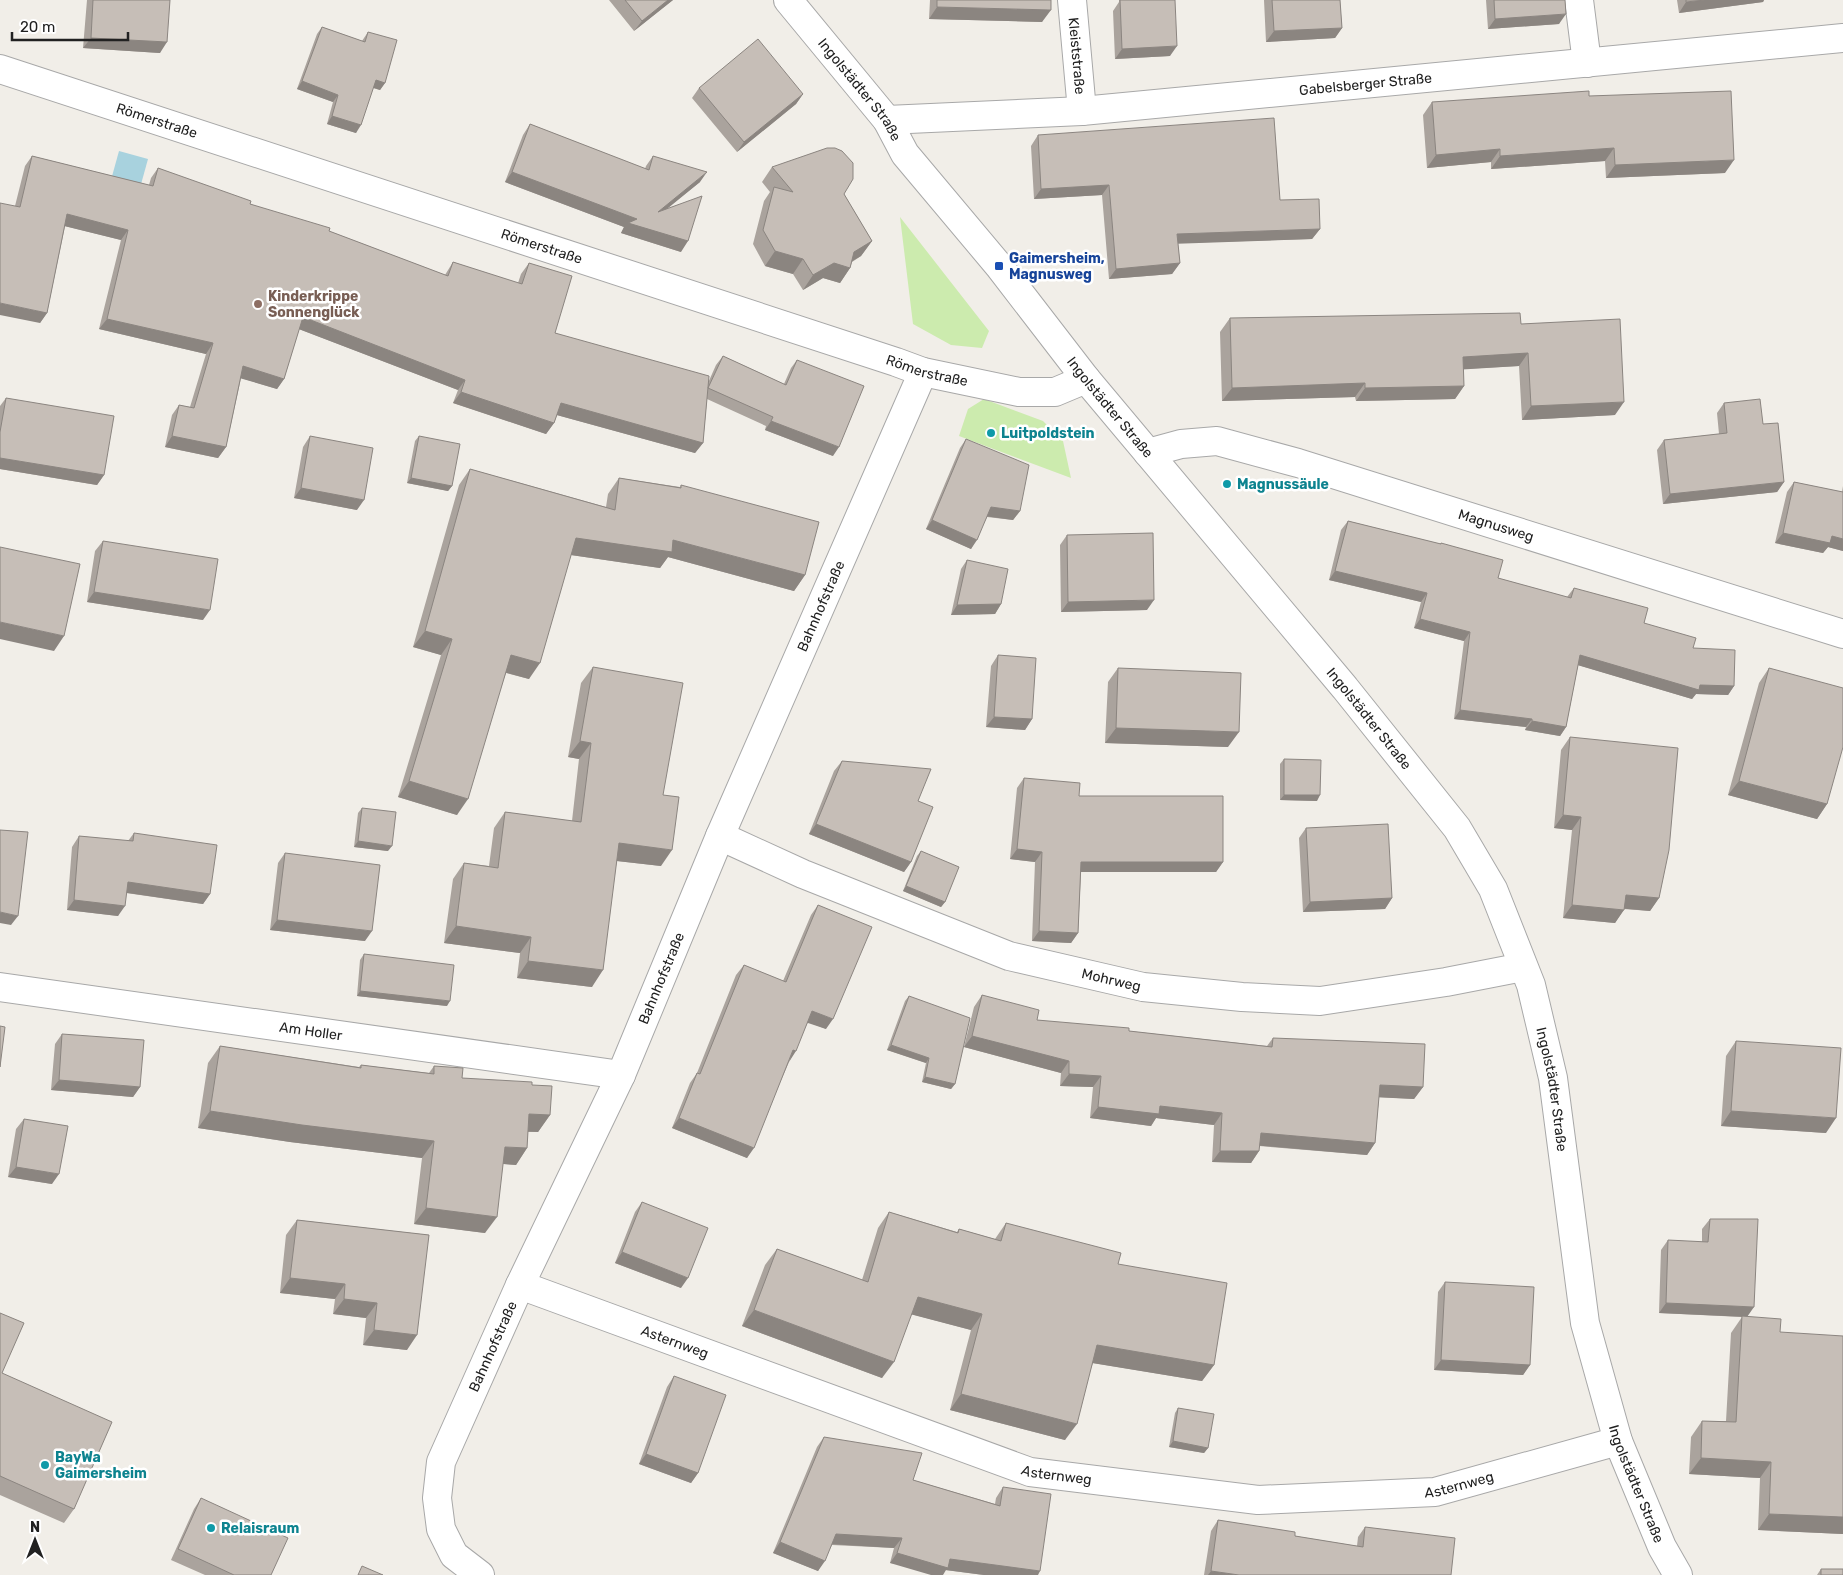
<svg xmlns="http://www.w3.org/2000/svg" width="1843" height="1575" font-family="Rubik,sans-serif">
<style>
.grass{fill:#ccebae}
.water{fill:#a8d2de}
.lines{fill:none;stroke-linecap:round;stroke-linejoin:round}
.street-casing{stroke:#a8a8a8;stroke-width:30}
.street{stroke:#fff;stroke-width:28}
.wall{fill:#aaa39d}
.shaded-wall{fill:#8b8580}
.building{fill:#c6beb7;stroke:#8b8580}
.transit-dot{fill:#1a4fb4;stroke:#fff;stroke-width:2}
.education-dot{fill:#8d6e63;stroke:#fff;stroke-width:2}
.culture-dot{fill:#0f9aa8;stroke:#fff;stroke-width:2}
.labels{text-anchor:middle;stroke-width:5;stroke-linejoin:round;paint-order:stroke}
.street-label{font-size:14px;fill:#212121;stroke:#fff}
.transit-label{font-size:14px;font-weight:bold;fill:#164399;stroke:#fff;text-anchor:start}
.education-label{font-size:14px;font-weight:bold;fill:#785e54;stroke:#fff;text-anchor:start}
.culture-label{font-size:14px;font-weight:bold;fill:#0d838f;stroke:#fff;text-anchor:start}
</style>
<rect width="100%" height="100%" fill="#f1eee8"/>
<path class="grass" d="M 900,217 L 989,331 L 982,348 L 951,345 L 913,324 Z
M 984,399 L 1043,421 L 1063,441 L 1071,478 L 959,436 L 968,409 Z"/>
<path class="water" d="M 119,151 L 148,159 L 135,206 L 106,198 Z"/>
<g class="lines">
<defs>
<g id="street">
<path id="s1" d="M 788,0 L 887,120 L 905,154 L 999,266 L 1086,379 L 1345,688 L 1457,828 L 1493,889 L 1531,985 L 1553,1078 L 1585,1323 L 1618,1441 L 1662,1547 L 1678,1575"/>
<path id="s2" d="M 1072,0 L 1082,111"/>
<path d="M 1579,0 L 1587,63"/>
<path id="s3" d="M 0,69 L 896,362 L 923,372 L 1019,392 L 1055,392 L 1086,379"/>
<path id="s4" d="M 887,120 L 1082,111 L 1843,38"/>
<path id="s5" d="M 1148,453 L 1181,444 L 1217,441 L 1298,463 L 1843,634"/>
<path id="s6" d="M 720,836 L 803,874 L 1009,956 L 1143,987 L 1242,997 L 1320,1001 L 1446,982 L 1523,967"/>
<path id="s7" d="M 0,987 L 621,1075"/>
<path id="s8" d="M 520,1285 L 1030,1472 L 1258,1500 L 1435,1492 L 1618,1441"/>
<path id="s9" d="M 480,1575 L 454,1555 L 441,1529 L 437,1498 L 441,1462 L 520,1285 L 621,1075 L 720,836 L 923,372"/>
</g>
</defs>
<use href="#street" class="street-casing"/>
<use href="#street" class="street"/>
</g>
<path class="wall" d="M 87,0 L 170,0 L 160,53 L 83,48 Z
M 609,0 L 673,0 L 634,31 Z
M 930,0 L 1051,0 L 1042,22 L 929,19 Z
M 1119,0 L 1175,0 L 1170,56 L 1115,59 L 1113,11 L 1119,2 Z
M 1264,0 L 1340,0 L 1342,28 L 1335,38 L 1266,42 Z
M 1486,0 L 1565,0 L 1559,24 L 1488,29 Z
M 1677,0 L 1764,0 L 1763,2 L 1679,13 Z
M 322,27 L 362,41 L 368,32 L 385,83 L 380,90 L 373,88 L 356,133 L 327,124 L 333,102 L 297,89 L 317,34 Z
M 699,88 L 803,94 L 796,104 L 737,152 L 692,98 Z
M 1589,96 L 1725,173 L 1606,178 L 1605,161 L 1491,169 L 1491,162 L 1427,168 L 1423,115 L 1432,102 Z
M 530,124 L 645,169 L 646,166 L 653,156 L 700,182 L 667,208 L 681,252 L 621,233 L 624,227 L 505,182 L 523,135 Z
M 1038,135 L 1280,200 L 1320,229 L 1312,239 L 1178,243 L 1180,263 L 1172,274 L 1109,279 L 1102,195 L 1034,199 L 1031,146 Z
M 32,156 L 149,185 L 151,178 L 158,168 L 250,204 L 329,231 L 445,275 L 453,262 L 518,283 L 521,274 L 529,263 L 555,333 L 708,383 L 716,365 L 723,356 L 784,384 L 791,368 L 797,360 L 833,456 L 765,430 L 766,426 L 707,399 L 703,443 L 695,453 L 557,415 L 554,423 L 546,434 L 453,403 L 458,390 L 299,329 L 284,379 L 277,389 L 241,378 L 226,447 L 218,458 L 165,447 L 172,415 L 179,405 L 190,407 L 206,354 L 99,329 L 121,240 L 65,226 L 47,313 L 40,323 L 15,206 L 25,166 Z
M 772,167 L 844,194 L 872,241 L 861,256 L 852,262 L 850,268 L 840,283 L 823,278 L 803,290 L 793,274 L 765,266 L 753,244 L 764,201 L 770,192 L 762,182 Z
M 1230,318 L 1521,324 L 1615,415 L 1522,420 L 1519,366 L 1463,369 L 1464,386 L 1455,399 L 1356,401 L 1355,397 L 1222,401 L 1220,332 Z
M 6,398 L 104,475 L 97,485 L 0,469 L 0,406 Z
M 1724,403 L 1763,424 L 1784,482 L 1777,492 L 1663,504 L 1657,450 L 1664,440 L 1719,434 L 1717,413 Z
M 310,436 L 357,510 L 294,498 L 303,447 Z
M 419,436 L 452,486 L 448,491 L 407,483 L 415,441 Z
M 966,439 L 1020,511 L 1013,520 L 987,517 L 971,549 L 926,529 L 960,448 Z
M 470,469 L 606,507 L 608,494 L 619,478 L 680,487 L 681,485 L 805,575 L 794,591 L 668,557 L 660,568 L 571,555 L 529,679 L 506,673 L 457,815 L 398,797 L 441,655 L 413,647 L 459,485 Z
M 1794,482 L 1842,492 L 1843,486 L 1843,551 L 1828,547 L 1823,553 L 1775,543 L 1787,492 Z
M 1348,521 L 1440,544 L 1441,543 L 1498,578 L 1567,597 L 1574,588 L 1693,648 L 1734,686 L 1728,695 L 1696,694 L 1692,699 L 1578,665 L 1566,727 L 1560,736 L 1525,730 L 1526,727 L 1454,719 L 1464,641 L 1414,628 L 1421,602 L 1329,580 L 1341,530 Z
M 1067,535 L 1147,610 L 1061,612 L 1060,545 Z
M 103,541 L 203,620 L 87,602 L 95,551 Z
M 967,560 L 1001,604 L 995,614 L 951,615 L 961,569 Z
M 998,655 L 1032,719 L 1025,730 L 986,727 L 991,666 Z
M 593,667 L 663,795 L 661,866 L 617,861 L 592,987 L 517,978 L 520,953 L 444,943 L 453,879 L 464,863 L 489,866 L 494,828 L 505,812 L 572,821 L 579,759 L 568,757 L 581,683 Z
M 1118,668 L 1228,747 L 1105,743 L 1108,682 Z
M 1769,668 L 1827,804 L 1817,819 L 1728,795 L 1759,683 Z
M 1570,737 L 1659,898 L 1650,911 L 1624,909 L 1615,923 L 1563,918 L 1572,830 L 1554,828 L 1561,750 Z
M 1284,759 L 1317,801 L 1280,800 L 1280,764 Z
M 842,761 L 918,801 L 911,862 L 904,872 L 809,834 L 834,771 Z
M 1024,778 L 1079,796 L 1223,862 L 1216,872 L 1081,872 L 1078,933 L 1071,943 L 1032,941 L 1035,862 L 1010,859 L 1017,788 Z
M 362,808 L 388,851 L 354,847 L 358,813 Z
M 1306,828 L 1392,898 L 1385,909 L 1303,912 L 1299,838 Z
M 134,833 L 210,894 L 203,904 L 126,893 L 118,916 L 67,910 L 72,847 L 79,836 L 128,841 Z
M 921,851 L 945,902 L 941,907 L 903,891 L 917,856 Z
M 285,853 L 365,941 L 270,930 L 278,863 Z
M 818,905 L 826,1029 L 808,1022 L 789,1062 L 747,1158 L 672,1128 L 690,1083 L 697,1073 L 736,975 L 744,965 L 783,981 L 811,915 Z
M 364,954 L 447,1006 L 357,996 L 360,960 Z
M 982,995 L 1037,1020 L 1129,1031 L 1267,1046 L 1273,1038 L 1423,1087 L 1414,1099 L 1379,1097 L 1375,1143 L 1367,1155 L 1259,1146 L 1259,1151 L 1251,1163 L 1212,1162 L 1214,1125 L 1156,1118 L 1151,1126 L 1090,1118 L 1093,1087 L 1060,1086 L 1061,1073 L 964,1047 L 974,1007 Z
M 909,996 L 955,1084 L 951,1089 L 922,1082 L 926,1063 L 887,1050 L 905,1001 Z
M 62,1034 L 140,1087 L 133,1097 L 51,1090 L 55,1044 Z
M 1736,1041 L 1826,1133 L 1721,1126 L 1726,1056 Z
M 220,1046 L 359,1067 L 361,1065 L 429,1073 L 434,1066 L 462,1078 L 532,1085 L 550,1115 L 538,1132 L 528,1132 L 527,1148 L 516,1165 L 503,1164 L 485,1233 L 414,1224 L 422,1158 L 290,1142 L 198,1128 L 208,1063 Z
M 24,1119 L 52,1184 L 8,1177 L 16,1129 Z
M 642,1202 L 681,1288 L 615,1263 L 635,1212 Z
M 889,1212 L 957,1232 L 959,1229 L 995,1239 L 1006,1223 L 1118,1264 L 1214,1365 L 1202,1381 L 1093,1363 L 1065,1440 L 950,1410 L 971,1330 L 911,1314 L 882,1378 L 742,1326 L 765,1265 L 777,1249 L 862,1280 L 878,1228 Z
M 1710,1219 L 1747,1317 L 1780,1332 L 1843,1534 L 1758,1530 L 1760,1478 L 1689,1474 L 1691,1437 L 1702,1421 L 1726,1421 L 1731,1333 L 1742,1317 L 1659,1313 L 1661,1250 L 1668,1240 L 1702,1242 L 1702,1229 Z
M 297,1220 L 429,1235 L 407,1350 L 363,1345 L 366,1318 L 333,1314 L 335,1299 L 280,1293 L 286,1235 Z
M 1445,1282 L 1530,1365 L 1523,1375 L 1434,1370 L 1438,1292 Z
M 0,1313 L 2,1373 L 74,1509 L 64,1523 L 0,1495 Z
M 674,1376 L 698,1473 L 691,1483 L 639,1464 L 667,1387 Z
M 1178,1408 L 1208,1448 L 1204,1453 L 1169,1447 L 1175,1413 Z
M 824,1437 L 913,1480 L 995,1504 L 996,1498 L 1003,1487 L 1038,1575 L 984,1575 L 890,1563 L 894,1548 L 832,1545 L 818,1571 L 773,1553 L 817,1447 Z
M 201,1498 L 271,1575 L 205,1575 L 171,1560 L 194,1509 Z
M 1218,1520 L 1295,1536 L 1357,1546 L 1358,1537 L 1365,1527 L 1451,1575 L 1204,1575 L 1211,1531 Z
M 1821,1569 L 1843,1575 L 1817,1575 Z"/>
<path class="shaded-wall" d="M 668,0 L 673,0 L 634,31 L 642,21 Z
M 1705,0 L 1764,0 L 1763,2 L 1679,13 L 1686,2 Z
M 937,7 L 1051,10 L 1042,22 L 929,19 Z
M 1566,14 L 1559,24 L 1488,29 L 1495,19 Z
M 1342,28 L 1335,38 L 1266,42 L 1274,31 Z
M 91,38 L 167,42 L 160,53 L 83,48 Z
M 1177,46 L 1170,56 L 1115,59 L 1122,49 Z
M 376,80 L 385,83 L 380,90 L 371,87 Z
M 302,81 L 338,95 L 333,102 L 297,89 Z
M 803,94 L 796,104 L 737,152 L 744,142 Z
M 332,116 L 361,125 L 356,133 L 327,124 Z
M 1614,148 L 1605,161 L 1491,169 L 1500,156 Z
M 1500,149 L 1491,162 L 1427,168 L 1436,155 Z
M 1734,160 L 1725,173 L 1606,178 L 1615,165 Z
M 512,172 L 637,219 L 688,241 L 681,252 L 621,233 L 624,227 L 505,182 Z
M 707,172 L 700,182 L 651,222 L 658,212 Z
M 1109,185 L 1102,195 L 1034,199 L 1041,189 Z
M 67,214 L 128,230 L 121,240 L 60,225 Z
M 1320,229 L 1312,239 L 1170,244 L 1177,234 Z
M 872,241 L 861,256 L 844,266 L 850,268 L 840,283 L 823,278 L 803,290 L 813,275 Z
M 775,251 L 803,259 L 793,274 L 765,266 Z
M 1180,263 L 1172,274 L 1109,279 L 1116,269 Z
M 0,303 L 47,313 L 40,323 L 0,315 Z
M 303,317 L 465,380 L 458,390 L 296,328 Z
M 107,319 L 213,343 L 206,354 L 99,329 Z
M 1528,353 L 1519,366 L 1454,370 L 1463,357 Z
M 243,366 L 284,379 L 277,389 L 236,377 Z
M 1365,383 L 1355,397 L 1222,401 L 1232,388 Z
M 1464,386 L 1455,399 L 1356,401 L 1365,388 Z
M 461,392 L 554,423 L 546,434 L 453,403 Z
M 1624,402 L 1615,415 L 1522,420 L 1531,406 Z
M 561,403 L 703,443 L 695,453 L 553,414 Z
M 771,421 L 839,447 L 833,456 L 765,430 Z
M 172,436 L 226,447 L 218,458 L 165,447 Z
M 0,458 L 104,475 L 97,485 L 0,469 Z
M 411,478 L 452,486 L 448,491 L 407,483 Z
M 1784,482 L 1777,492 L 1663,504 L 1670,494 Z
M 301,488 L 364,500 L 357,510 L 294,498 Z
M 991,507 L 1020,511 L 1013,520 L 984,516 Z
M 932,520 L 977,540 L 971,549 L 926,529 Z
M 1783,533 L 1832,536 L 1843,539 L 1843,551 L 1828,547 L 1823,553 L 1775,543 Z
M 576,538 L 673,540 L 805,575 L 794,591 L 668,557 L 660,568 L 564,554 Z
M 1335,571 L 1427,593 L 1421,602 L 1329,580 Z
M 94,592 L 210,610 L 203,620 L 87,602 Z
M 1154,600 L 1147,610 L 1061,612 L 1068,602 Z
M 1001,604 L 995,614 L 951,615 L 957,605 Z
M 1420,619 L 1470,632 L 1464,641 L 1414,628 Z
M 0,622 L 64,636 L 54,651 L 0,639 Z
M 425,631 L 452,639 L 441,655 L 413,647 Z
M 511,655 L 540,663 L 529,679 L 500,671 Z
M 1580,655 L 1734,686 L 1728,695 L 1696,694 L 1692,699 L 1574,664 Z
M 1460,710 L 1532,719 L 1526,727 L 1454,719 Z
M 994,717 L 1032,719 L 1025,730 L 986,727 Z
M 1532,721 L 1566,727 L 1560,736 L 1525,730 Z
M 1116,728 L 1239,732 L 1228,747 L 1105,743 Z
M 580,741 L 591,743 L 579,759 L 568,757 Z
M 409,781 L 468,799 L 457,815 L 398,797 Z
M 1739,781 L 1827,804 L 1817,819 L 1728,795 Z
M 1284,795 L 1320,795 L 1317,801 L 1280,800 Z
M 1563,815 L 1581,817 L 1572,830 L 1554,828 Z
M 816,824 L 911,862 L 904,872 L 809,834 Z
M 358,841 L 392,846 L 388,851 L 354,847 Z
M 619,843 L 672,850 L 661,866 L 608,860 Z
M 1017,849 L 1042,852 L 1035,862 L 1010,859 Z
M 1081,862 L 1223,862 L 1216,872 L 1074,872 Z
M 128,882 L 210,894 L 203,904 L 121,892 Z
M 906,886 L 945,902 L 941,907 L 903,891 Z
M 1626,895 L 1659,898 L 1650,911 L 1617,908 Z
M 1392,898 L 1385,909 L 1303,912 L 1310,902 Z
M 74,900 L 125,906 L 118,916 L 67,910 Z
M 1572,905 L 1624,910 L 1615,923 L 1563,918 Z
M 0,912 L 18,916 L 11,925 L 0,923 Z
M 277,920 L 372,931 L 365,941 L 270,930 Z
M 456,926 L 531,937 L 520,953 L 444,943 Z
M 1039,931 L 1078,933 L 1071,943 L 1032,941 Z
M 528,961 L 603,970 L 592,987 L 517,978 Z
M 360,991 L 450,1001 L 447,1006 L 357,996 Z
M 812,1011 L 833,1019 L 826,1029 L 805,1022 Z
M 972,1036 L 1069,1061 L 1061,1073 L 964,1047 Z
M 891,1045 L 929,1058 L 926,1063 L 887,1050 Z
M 793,1050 L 796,1051 L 789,1062 Z
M 1069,1074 L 1101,1076 L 1093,1087 L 1060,1086 Z
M 925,1077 L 955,1084 L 951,1089 L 922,1082 Z
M 59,1080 L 140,1087 L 133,1097 L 51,1090 Z
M 1380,1085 L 1423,1087 L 1414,1099 L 1372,1097 Z
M 1160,1106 L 1222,1113 L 1214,1125 L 1156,1118 L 1151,1126 L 1090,1118 L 1098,1107 Z
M 210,1111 L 434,1141 L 422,1158 L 290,1142 L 198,1128 Z
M 1731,1111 L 1836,1118 L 1826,1133 L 1721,1126 Z
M 529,1114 L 550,1115 L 538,1132 L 518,1131 Z
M 679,1118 L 754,1148 L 747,1158 L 672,1128 Z
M 1261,1133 L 1375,1143 L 1367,1155 L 1252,1145 Z
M 505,1147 L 527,1148 L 516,1165 L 493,1163 Z
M 1220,1151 L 1259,1151 L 1251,1163 L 1212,1162 Z
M 16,1167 L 59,1174 L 52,1184 L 8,1177 Z
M 426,1208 L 497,1217 L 485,1233 L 414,1224 Z
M 622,1252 L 688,1278 L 681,1288 L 615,1263 Z
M 290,1278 L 345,1284 L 335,1299 L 280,1293 Z
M 918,1297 L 982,1314 L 971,1330 L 906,1313 Z
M 344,1299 L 377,1303 L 366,1318 L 333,1314 Z
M 1666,1303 L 1754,1307 L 1747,1317 L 1659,1313 Z
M 754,1310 L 894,1362 L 882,1378 L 742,1326 Z
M 374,1330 L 417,1335 L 407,1350 L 363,1345 Z
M 1097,1345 L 1214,1365 L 1202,1381 L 1086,1362 Z
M 1441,1360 L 1530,1365 L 1523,1375 L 1434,1370 Z
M 961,1394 L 1077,1424 L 1065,1440 L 950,1410 Z
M 1173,1441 L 1208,1448 L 1204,1453 L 1169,1447 Z
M 646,1454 L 698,1473 L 691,1483 L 639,1464 Z
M 1701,1458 L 1771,1462 L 1760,1478 L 1689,1474 Z
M 1769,1514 L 1843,1517 L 1843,1534 L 1758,1530 Z
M 836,1534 L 902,1538 L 894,1548 L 829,1544 Z
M 780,1542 L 825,1561 L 818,1571 L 773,1553 Z
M 897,1553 L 950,1559 L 1040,1571 L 1038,1575 L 984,1575 L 946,1570 L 943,1575 L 931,1575 L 890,1563 Z
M 1211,1571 L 1239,1575 L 1208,1575 Z"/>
<path class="building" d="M 93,0 L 170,0 L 167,42 L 91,38 Z
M 625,0 L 668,0 L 642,21 Z
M 937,0 L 1051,0 L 1051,10 L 937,7 Z
M 1120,0 L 1175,0 L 1177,46 L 1122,49 Z
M 1272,0 L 1340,0 L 1342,28 L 1274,31 Z
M 1494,0 L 1565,0 L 1566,14 L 1495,19 Z
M 1686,0 L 1705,0 L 1686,2 Z
M 322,27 L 365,42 L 368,32 L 397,40 L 385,83 L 376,80 L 361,125 L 332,116 L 338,95 L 302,81 Z
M 758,39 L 803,94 L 744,142 L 699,88 Z
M 1589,91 L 1589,96 L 1731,91 L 1734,160 L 1615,165 L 1614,148 L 1500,156 L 1500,149 L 1436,155 L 1432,102 Z
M 1274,118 L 1280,200 L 1319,199 L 1320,229 L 1177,234 L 1180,263 L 1116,269 L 1109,185 L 1041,189 L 1038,135 Z
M 530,124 L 649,170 L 653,156 L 707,172 L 658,212 L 702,196 L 688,241 L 628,223 L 637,219 L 512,172 Z
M 827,148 L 835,148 L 842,151 L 853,163 L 853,179 L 844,194 L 872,241 L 854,252 L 850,268 L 834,263 L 813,275 L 803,259 L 775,251 L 763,230 L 774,187 L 793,192 L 772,167 Z
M 32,156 L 153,186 L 158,168 L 251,201 L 250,204 L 330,228 L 329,231 L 448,276 L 453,262 L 522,284 L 529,263 L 572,276 L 555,333 L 709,376 L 703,443 L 561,403 L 554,423 L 461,392 L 465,380 L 303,317 L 284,379 L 243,366 L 226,447 L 172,436 L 179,405 L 194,408 L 213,343 L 107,319 L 128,230 L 67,214 L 47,313 L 0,303 L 0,203 L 20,207 Z
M 1520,313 L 1521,324 L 1620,319 L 1624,402 L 1531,406 L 1528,353 L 1463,357 L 1464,386 L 1365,388 L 1365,383 L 1232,388 L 1230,318 Z
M 723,356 L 786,385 L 797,360 L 864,386 L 839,447 L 771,421 L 773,417 L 708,388 Z
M 6,398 L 114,416 L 104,475 L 0,458 L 0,432 Z
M 1760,399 L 1763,424 L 1778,423 L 1784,482 L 1670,494 L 1664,440 L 1727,433 L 1724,403 Z
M 310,436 L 373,448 L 364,500 L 301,488 Z
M 419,436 L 460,444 L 452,486 L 411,478 Z
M 966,439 L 1029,465 L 1020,511 L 991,507 L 977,540 L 932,520 Z
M 470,469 L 615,510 L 619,478 L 681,488 L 681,485 L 819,522 L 805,575 L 673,540 L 672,552 L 576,538 L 540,663 L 511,655 L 468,799 L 409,781 L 452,639 L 425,631 Z
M 1794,482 L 1843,492 L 1843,539 L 1832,536 L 1830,543 L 1783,533 Z
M 1348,521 L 1441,544 L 1441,543 L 1503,560 L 1498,578 L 1571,598 L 1574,588 L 1648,608 L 1644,623 L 1696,638 L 1693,648 L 1735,650 L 1734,686 L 1700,685 L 1699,690 L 1580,655 L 1566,727 L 1532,721 L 1532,719 L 1460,710 L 1470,632 L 1420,619 L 1427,593 L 1335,571 Z
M 1153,533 L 1154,600 L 1068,602 L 1067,535 Z
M 103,541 L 218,559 L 210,610 L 94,592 Z
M 0,547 L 80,564 L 64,636 L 0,622 Z
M 967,560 L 1008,569 L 1001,604 L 957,605 Z
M 998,655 L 1036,658 L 1032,719 L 994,717 Z
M 593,667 L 683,683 L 663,795 L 679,797 L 672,850 L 619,843 L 603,970 L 528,961 L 531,937 L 456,926 L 464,863 L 498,868 L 505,812 L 581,822 L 591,743 L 580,741 Z
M 1118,668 L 1241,673 L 1239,732 L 1116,728 Z
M 1769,668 L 1843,688 L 1843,747 L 1827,804 L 1739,781 Z
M 1570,737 L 1678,748 L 1669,850 L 1659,898 L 1626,895 L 1624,910 L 1572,905 L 1581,817 L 1563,815 Z
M 1284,759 L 1321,760 L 1320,795 L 1284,795 Z
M 842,761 L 931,769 L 918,801 L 933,807 L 911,862 L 816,824 Z
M 1024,778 L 1080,783 L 1079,796 L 1223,796 L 1223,862 L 1081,862 L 1078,933 L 1039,931 L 1042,852 L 1017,849 Z
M 362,808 L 396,812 L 392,846 L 358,841 Z
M 1388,824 L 1392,898 L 1310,902 L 1306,828 Z
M 0,830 L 28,832 L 18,916 L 0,912 Z
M 134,833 L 217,845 L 210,894 L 128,882 L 125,906 L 74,900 L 79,836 L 133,841 Z
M 921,851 L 959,867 L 945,902 L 906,886 Z
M 285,853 L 380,865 L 372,931 L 277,920 Z
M 818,905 L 872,927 L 833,1019 L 812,1011 L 796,1051 L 793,1050 L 754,1148 L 679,1118 L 697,1073 L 700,1074 L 744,965 L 786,982 Z
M 364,954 L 454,965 L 450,1001 L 360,991 Z
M 982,995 L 1039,1010 L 1037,1020 L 1129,1028 L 1129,1031 L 1272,1047 L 1273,1038 L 1425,1044 L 1423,1087 L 1380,1085 L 1375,1143 L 1261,1133 L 1259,1151 L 1220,1151 L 1222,1113 L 1160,1106 L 1159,1114 L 1098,1107 L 1101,1076 L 1069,1074 L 1069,1061 L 972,1036 Z
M 909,996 L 970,1018 L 955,1084 L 925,1077 L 929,1058 L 891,1045 Z
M 0,1026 L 5,1027 L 0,1067 Z
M 62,1034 L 144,1040 L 140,1087 L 59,1080 Z
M 1736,1041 L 1841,1048 L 1836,1118 L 1731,1111 Z
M 220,1046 L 361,1068 L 361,1065 L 434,1074 L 434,1066 L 463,1068 L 462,1078 L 532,1082 L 532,1085 L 552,1086 L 550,1115 L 529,1114 L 527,1148 L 505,1147 L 497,1217 L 426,1208 L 434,1141 L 302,1125 L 210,1111 Z
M 24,1119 L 68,1126 L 59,1174 L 16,1167 Z
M 642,1202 L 708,1228 L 688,1278 L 622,1252 Z
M 889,1212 L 958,1233 L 959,1229 L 1001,1241 L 1006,1223 L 1121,1253 L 1118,1264 L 1227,1283 L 1214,1365 L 1097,1345 L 1077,1424 L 961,1394 L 982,1314 L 918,1297 L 894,1362 L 754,1310 L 777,1249 L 868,1282 Z
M 1710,1219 L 1758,1219 L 1754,1307 L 1666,1303 L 1668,1240 L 1708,1242 Z
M 297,1220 L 429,1235 L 417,1335 L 374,1330 L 377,1303 L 344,1299 L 345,1284 L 290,1278 Z
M 1445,1282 L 1534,1287 L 1530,1365 L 1441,1360 Z
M 0,1313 L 24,1323 L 2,1373 L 112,1422 L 74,1509 L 0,1476 Z
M 1742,1316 L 1781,1319 L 1780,1332 L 1843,1336 L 1843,1517 L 1769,1514 L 1771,1462 L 1701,1458 L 1702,1421 L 1736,1422 Z
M 674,1376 L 726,1395 L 698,1473 L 646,1454 Z
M 1178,1408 L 1214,1414 L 1208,1448 L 1173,1441 Z
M 824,1437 L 922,1453 L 913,1480 L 1000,1506 L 1003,1487 L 1051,1494 L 1040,1571 L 950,1559 L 948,1568 L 897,1553 L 902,1538 L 836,1534 L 825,1561 L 780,1542 Z
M 201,1498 L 288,1538 L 271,1575 L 234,1575 L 178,1549 Z
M 1218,1520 L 1295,1532 L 1295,1536 L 1363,1547 L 1365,1527 L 1455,1538 L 1451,1575 L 1239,1575 L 1211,1571 Z
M 362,1566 L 383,1575 L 358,1575 Z
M 1821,1569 L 1843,1569 L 1843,1575 L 1821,1575 Z"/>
<rect class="transit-dot" x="994" y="261" width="10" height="10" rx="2.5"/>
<circle class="education-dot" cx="258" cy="304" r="5"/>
<g class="culture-dot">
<circle cx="991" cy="433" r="5"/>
<circle cx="1227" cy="484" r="5"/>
<circle cx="45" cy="1465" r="5"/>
<circle cx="211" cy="1528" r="5"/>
</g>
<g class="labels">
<g class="street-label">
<text dy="5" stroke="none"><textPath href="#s2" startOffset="56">Kleiststraße</textPath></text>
<text dy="5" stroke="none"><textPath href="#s4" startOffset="480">Gabelsberger Straße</textPath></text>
<text dy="5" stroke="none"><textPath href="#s1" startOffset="115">Ingolstädter Straße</textPath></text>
<text dy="5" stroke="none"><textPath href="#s3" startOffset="165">Römerstraße</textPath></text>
<text dy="5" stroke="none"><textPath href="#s3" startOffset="570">Römerstraße</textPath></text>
<text dy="5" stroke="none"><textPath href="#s3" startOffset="975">Römerstraße</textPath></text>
<text dy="5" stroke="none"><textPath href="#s1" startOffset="520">Ingolstädter Straße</textPath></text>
<text dy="5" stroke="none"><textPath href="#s5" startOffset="362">Magnusweg</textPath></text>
<text dy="5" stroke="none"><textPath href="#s9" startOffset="1066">Bahnhofstraße</textPath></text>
<text dy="5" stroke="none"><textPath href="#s1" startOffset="925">Ingolstädter Straße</textPath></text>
<text dy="5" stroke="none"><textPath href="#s9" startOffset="661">Bahnhofstraße</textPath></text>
<text dy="5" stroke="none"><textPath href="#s6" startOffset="418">Mohrweg</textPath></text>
<text dy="5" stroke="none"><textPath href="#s7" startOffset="314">Am Holler</textPath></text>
<text dy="5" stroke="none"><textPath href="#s1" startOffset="1346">Ingolstädter Straße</textPath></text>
<text dy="5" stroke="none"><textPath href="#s8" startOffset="165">Asternweg</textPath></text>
<text dy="5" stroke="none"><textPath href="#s9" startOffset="256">Bahnhofstraße</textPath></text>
<text dy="5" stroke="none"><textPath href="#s8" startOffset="570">Asternweg</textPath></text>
<text dy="5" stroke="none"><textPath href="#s1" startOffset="1751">Ingolstädter Straße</textPath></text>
<text dy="5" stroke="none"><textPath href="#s8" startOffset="975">Asternweg</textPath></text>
</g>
<g class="transit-label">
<text x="1009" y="263">Gaimersheim,<tspan x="1009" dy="16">Magnusweg</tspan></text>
</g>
<g class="education-label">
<text x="268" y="301">Kinderkrippe<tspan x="268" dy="16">Sonnenglück</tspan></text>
</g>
<g class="culture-label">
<text x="1001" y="438">Luitpoldstein</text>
<text x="1237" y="489">Magnussäule</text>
<text x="55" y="1462">BayWa<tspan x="55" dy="16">Gaimersheim</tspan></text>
<text x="221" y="1533">Relaisraum</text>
</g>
</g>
<g transform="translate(35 1540)" stroke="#ffffff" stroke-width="4" paint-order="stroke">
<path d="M0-4L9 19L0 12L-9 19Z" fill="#212121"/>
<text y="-8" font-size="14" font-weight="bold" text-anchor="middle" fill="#212121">N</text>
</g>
<path d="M12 32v8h116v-8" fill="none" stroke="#212121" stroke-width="2.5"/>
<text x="20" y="32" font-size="15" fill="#212121" stroke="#ffffff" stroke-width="4" paint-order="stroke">20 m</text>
</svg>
